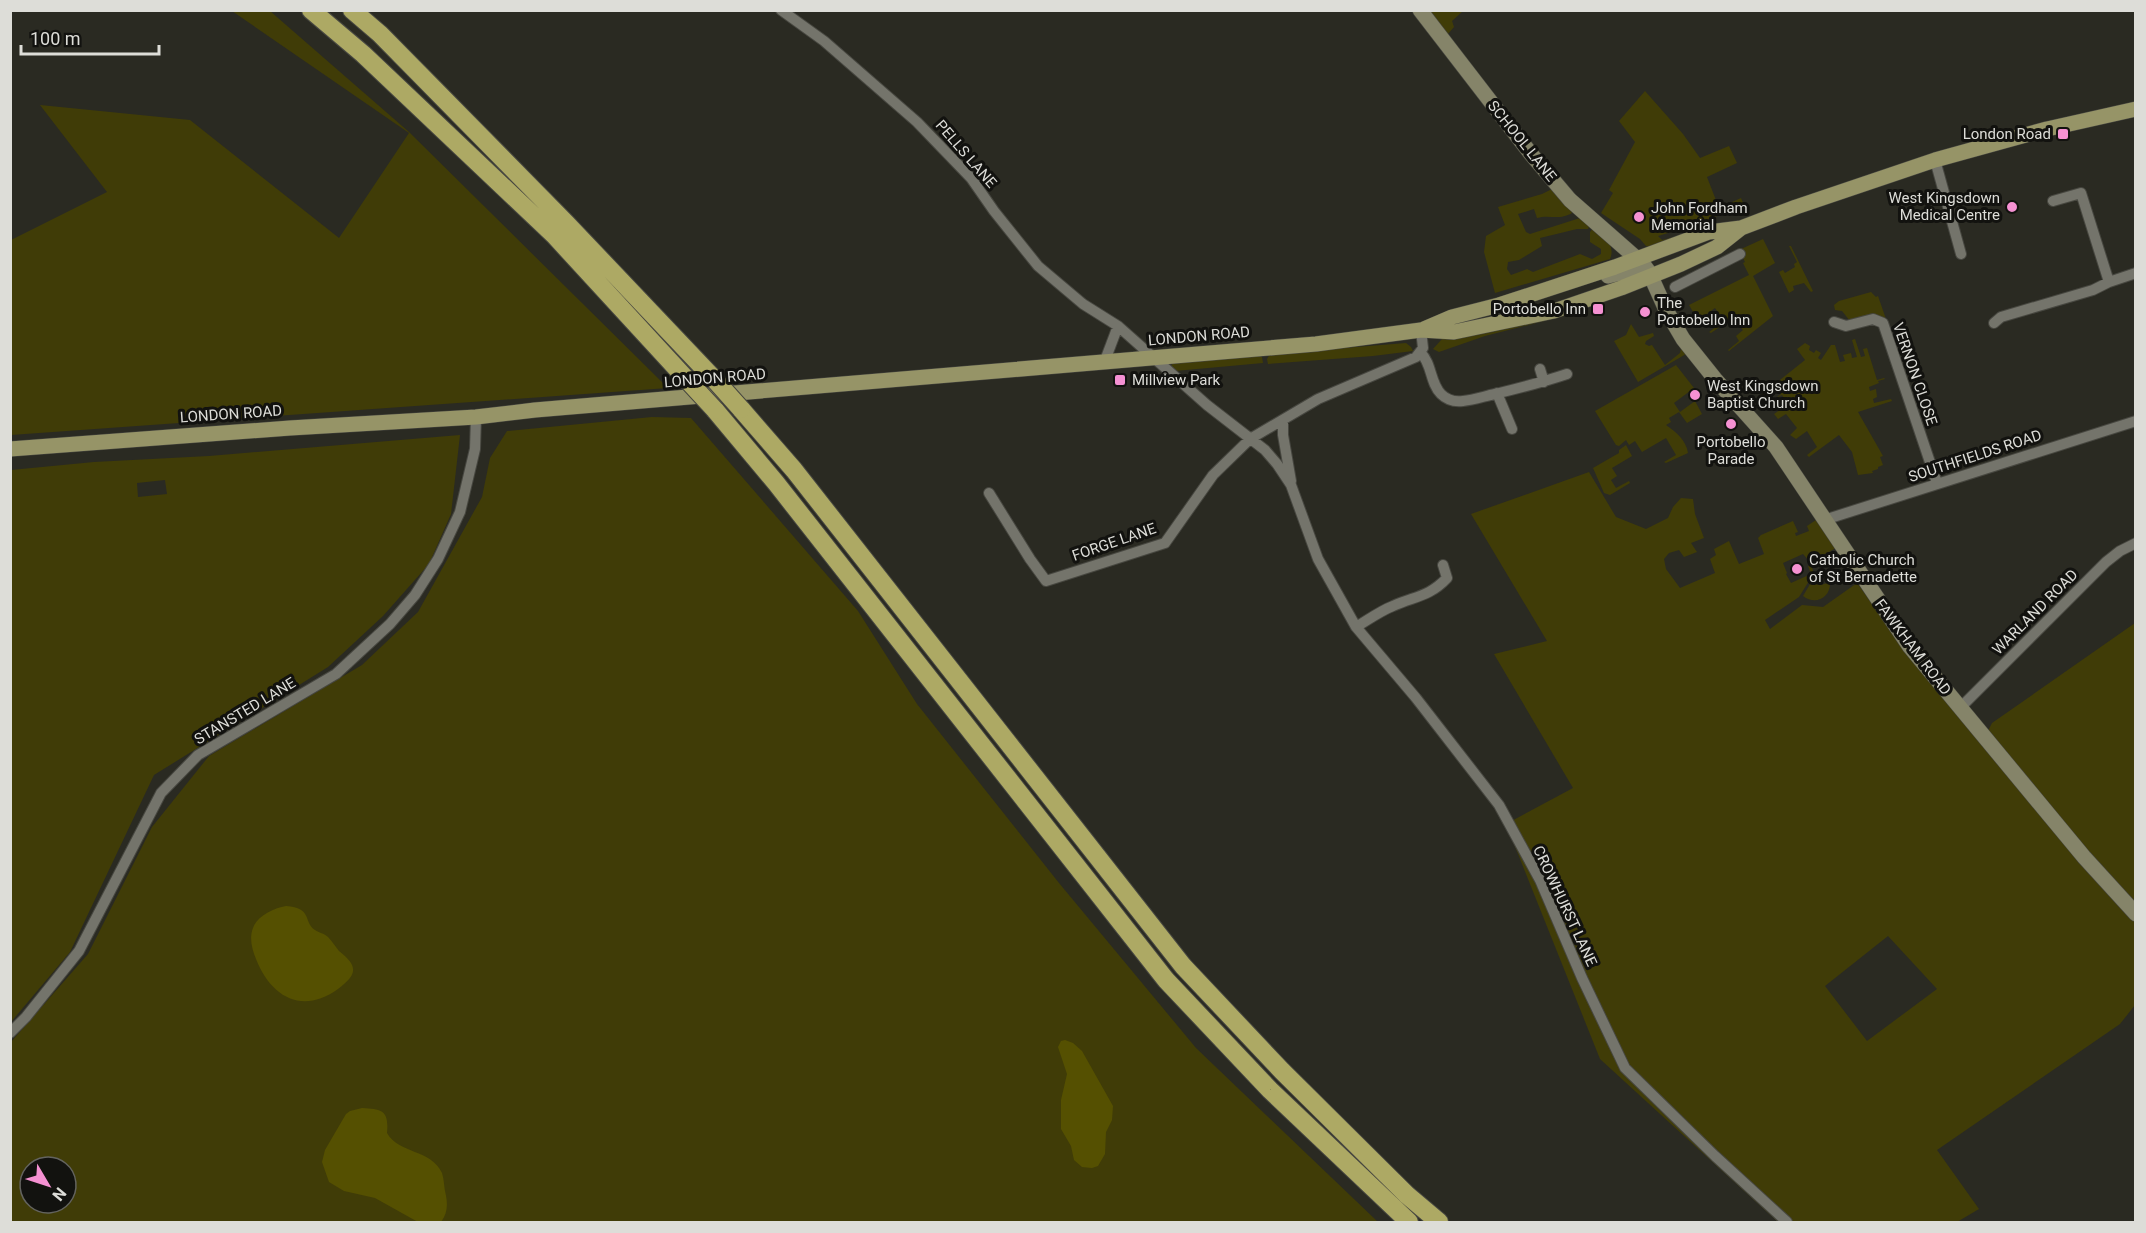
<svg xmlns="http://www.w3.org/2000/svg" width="2146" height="1233" font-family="Roboto,sans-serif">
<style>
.green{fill:#403c07;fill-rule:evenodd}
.water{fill:#555001}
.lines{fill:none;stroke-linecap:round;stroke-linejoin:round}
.street-casing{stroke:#474740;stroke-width:12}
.secondary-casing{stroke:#474740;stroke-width:16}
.primary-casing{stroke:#474740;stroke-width:16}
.highway-casing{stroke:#474740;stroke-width:20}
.street{stroke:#74746b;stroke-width:10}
.secondary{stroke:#858469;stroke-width:15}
.primary{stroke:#969467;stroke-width:15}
.highway{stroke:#ada964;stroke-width:18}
.highway-bridge-casing{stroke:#474740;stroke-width:20;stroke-linecap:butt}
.highway-bridge{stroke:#ada964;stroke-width:18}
.poi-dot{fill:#f591d2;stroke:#12120f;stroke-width:2}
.labels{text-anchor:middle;stroke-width:6;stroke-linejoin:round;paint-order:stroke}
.poi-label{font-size:15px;fill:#ddddd8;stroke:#12120f;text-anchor:start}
.street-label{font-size:15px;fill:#ddddd8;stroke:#12120f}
</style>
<rect width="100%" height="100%" fill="#2a2a22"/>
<path class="green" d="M 232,11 L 270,11 L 409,132 L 668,388 L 11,435 L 11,240 L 107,192 L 40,105 L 190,120 L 339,238 L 409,133 Z
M 1429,11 L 1463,11 L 1452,21 L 1454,27 L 1447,35 Z
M 1645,91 L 1683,134 L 1700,158 L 1729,146 L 1737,163 L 1707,177 L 1719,208 L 1741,198 L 1744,205 L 1695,225 L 1658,236 L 1662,240 L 1674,237 L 1651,248 L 1646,246 L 1640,239 L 1601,213 L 1613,193 L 1609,190 L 1635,142 L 1619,121 Z
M 1554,188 L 1569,206 L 1572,213 C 1558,221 1550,214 1537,218 L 1534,209 L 1518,214 L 1526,232 L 1530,234 L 1583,217 L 1590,225 L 1588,229 L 1577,229 L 1540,238 L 1542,246 L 1519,260 L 1508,262 L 1507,269 L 1511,275 L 1527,269 L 1533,272 L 1580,254 L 1592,259 L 1601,254 L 1601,249 L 1590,242 L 1590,232 L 1594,227 C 1604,236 1616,245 1610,259 L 1495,293 L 1484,252 L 1486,236 L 1505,225 L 1498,207 L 1542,194 Z
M 1763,239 L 1775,263 L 1753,276 L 1773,316 L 1729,351 L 1728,350 L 1739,341 L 1736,336 L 1743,330 L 1737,323 L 1734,324 L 1730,320 L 1711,333 L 1709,332 L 1724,321 L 1715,308 L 1700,319 L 1698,316 L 1696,317 L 1689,305 L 1749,275 L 1743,263 L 1745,262 L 1739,250 Z
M 1789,246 L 1791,246 L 1813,291 L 1811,292 L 1804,283 L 1793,286 L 1794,290 L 1789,293 L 1779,272 L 1783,270 L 1785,273 L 1795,267 L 1794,264 L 1797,262 Z
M 1871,292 L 1876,297 L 1878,296 L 1887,322 L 1850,321 L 1842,311 L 1835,310 L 1834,305 L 1839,301 Z
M 1562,315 L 1564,316 L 1485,336 L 1439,352 L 1433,349 L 1442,339 Z
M 1631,324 L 1639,337 L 1653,333 L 1654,336 L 1646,341 L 1645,344 L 1649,346 L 1652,345 L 1665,365 L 1680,353 L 1682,344 L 1686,354 L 1638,382 L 1614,341 L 1626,335 Z
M 1855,339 L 1861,357 L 1865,356 L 1863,349 L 1867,348 L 1877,380 L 1884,378 L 1885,379 L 1878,381 L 1879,383 L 1869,387 L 1870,391 L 1876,389 L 1877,397 L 1873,399 L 1874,403 L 1891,399 L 1892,401 L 1858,412 L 1883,456 L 1880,457 L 1883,465 L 1878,467 L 1878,469 L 1872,471 L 1873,473 L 1858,475 L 1852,452 L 1839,435 L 1809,457 L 1807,455 L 1817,447 L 1807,431 L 1796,439 L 1790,435 L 1797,428 L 1786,414 L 1778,419 L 1774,414 L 1785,406 L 1782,402 L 1784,398 L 1782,395 L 1776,398 L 1781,394 L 1776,388 L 1762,399 L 1760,396 L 1805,360 L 1797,349 L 1805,343 L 1810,346 L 1809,350 L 1814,353 L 1816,350 L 1821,353 L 1818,358 L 1821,360 L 1831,345 L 1835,345 L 1840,362 L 1845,361 L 1843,355 L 1851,353 L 1852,358 L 1857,357 L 1852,340 Z
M 1406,343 L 1411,347 L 1413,351 L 1373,356 L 1268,364 L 1267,359 L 1270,354 Z
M 1260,356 L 1262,357 L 1263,363 L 1175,371 L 1171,366 L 1173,363 Z
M 1676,365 L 1694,388 L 1674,403 L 1680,412 L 1695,401 L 1702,414 L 1687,423 L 1679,412 L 1669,418 L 1671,422 L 1666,425 C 1676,432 1686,440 1688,453 L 1666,463 L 1664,462 L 1676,455 L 1666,438 L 1642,452 L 1635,441 L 1629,445 L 1626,440 L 1619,446 L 1616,445 L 1595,411 Z
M 652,417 L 691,418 L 858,611 L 917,704 L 1059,883 L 1196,1048 L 1378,1222 L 11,1222 L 11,1042 L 88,954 L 152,827 L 209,756 L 362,665 L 418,612 L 482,497 L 490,458 L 507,431 ZM 30,1167 L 66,1167 L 66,1203 L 30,1203 Z
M 460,435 L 451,514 L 429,564 L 383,616 L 328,667 L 154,775 L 70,952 L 11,1022 L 11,470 L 94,462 L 209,456 ZM 165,480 L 167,494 L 138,497 L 137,483 Z
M 1626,445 L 1632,456 L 1612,468 L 1617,476 L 1611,480 L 1616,488 L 1629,481 L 1630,483 L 1610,495 L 1604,493 L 1593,468 L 1619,453 L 1619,450 Z
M 1589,472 L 1616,517 L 1646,529 L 1668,518 L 1673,507 L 1681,498 L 1693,499 L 1695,514 L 1704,538 L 1691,543 L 1697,552 L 1684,557 L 1679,550 L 1669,553 L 1664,559 L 1666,569 L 1680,588 L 1715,573 L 1710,559 L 1716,555 L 1714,549 L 1729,541 L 1739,564 L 1764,554 L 1758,538 L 1761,535 L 1793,521 L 1798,532 L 1795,533 L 1796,536 L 1809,531 L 1807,526 L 1816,520 L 1836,548 L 1810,562 L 1803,554 L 1783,563 L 1787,573 L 1786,574 L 1791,583 L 1811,574 L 1808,566 L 1811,565 L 1814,573 L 1799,597 L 1765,620 L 1770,629 L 1802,605 L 1823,607 L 1857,583 L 1907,652 L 1982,743 L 1992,723 L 2135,623 L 2135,1005 L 2120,1024 L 1937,1150 L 1979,1209 L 1957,1222 L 1778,1222 L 1600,1059 L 1506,824 L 1573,788 L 1494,654 L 1547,641 L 1471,514 ZM 1888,936 L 1937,989 L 1867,1041 L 1825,986 Z
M 1816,574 L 1821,585 L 1830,582 C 1831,597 1816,606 1803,596 Z"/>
<path class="water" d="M 286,906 C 313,908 303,922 315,930 C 319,933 324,933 328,937 C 332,941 335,946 339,951 C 358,966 358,974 338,989 C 302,1015 271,997 256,959 C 252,949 249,938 253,928 C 257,916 274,908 286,906 Z
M 1065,1040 L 1073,1043 L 1082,1051 L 1113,1106 L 1112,1120 L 1106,1132 L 1105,1154 L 1098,1166 L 1092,1168 L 1082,1167 L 1074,1160 L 1071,1146 L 1061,1129 L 1061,1100 L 1067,1074 L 1058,1047 L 1061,1041 Z
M 362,1108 C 383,1109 389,1111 387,1133 C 399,1154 431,1149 442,1173 C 444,1179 444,1186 445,1191 C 448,1203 448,1213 441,1222 L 418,1222 L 375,1198 L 344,1191 L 329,1182 L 322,1162 L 325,1150 L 346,1114 L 350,1111 Z"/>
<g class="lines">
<defs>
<path id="street" d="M 781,10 L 824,41 L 917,122 L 971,178 L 994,211 L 1038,266 L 1083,304 L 1118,326 L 1207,405 L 1265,450 L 1277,464 L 1291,485 L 1318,559 L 1356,627 L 1416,698 L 1499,805 L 1540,880 L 1582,978 L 1625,1068 L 1715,1156 L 1787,1222
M 1935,160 L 1961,254
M 2053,201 L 2081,193 L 2109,282
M 1675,287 L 1740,254
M 1834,322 L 1846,326 L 1873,319 L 1883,323 L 1937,483
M 1994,323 L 2001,317 L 2093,290 L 2109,282 L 2136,273
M 1421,353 C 1432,364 1430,383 1441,394 C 1447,400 1455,402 1463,401 C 1474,400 1485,396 1495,394 C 1520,388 1543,382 1567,374
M 1104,363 L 1118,326
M 1540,369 L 1544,382
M 1497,393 L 1512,429
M 1283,420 L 1283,435 L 1291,481
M 989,493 L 1030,559 L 1046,581 L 1165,543 L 1213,475 L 1250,439 L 1318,399 L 1416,357 L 1423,348 L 1421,330
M 1824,520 L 2136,421
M 1356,627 C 1368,620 1380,611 1393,606 C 1415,596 1429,597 1447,578 L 1443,565
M 1960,708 L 2106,562 L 2120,551 L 2136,543
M 10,1033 L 26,1017 L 79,951 L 161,793 L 198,755 L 336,674 L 390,624 L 415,595 L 438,559 L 460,512 L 475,449 L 476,417"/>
<path id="secondary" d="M 1420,10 L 1531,154 L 1570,200 L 1643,264 L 1649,272 L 1666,310 L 1683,339 L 1715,379 L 1776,447 L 1910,647 L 2084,857 L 2136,914
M 1608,276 L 1628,271 L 1649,272"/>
<path id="primary" d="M 1424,329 L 1452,317 L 1499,305 L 1615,267 L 1709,232 L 1741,228 L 1796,207 L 1935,160 L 2047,129 L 2136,109
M 10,449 L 290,428 L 476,417 L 535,410 L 1316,344 L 1421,330 L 1454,332 L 1554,311 L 1621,288 L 1681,264 L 1717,247 L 1741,228"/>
<path id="highway" d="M 311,10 L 363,54 L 554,235 L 690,383
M 352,10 L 380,34 L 566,223 L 715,380
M 741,409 L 794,470 L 1183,966 L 1282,1071 L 1407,1195 L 1439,1222
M 715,410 L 776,483 L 1166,980 L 1270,1090 L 1409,1222"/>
</defs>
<use href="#street" class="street-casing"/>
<use href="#secondary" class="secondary-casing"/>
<use href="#primary" class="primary-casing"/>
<use href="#highway" class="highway-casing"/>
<use href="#street" class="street"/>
<use href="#secondary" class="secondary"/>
<use href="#primary" class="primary"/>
<use href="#highway" class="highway"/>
<defs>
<path id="highway-bridge" d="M 715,380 L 741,409
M 690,383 L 715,410"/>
</defs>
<use href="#highway-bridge" class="highway-bridge-casing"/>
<use href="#highway-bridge" class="highway-bridge"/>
</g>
<g class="poi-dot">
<rect x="2057" y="128" width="12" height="12" rx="3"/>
<circle cx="2012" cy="207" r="6"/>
<circle cx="1639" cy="217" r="6"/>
<rect x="1592" y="303" width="12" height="12" rx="3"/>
<circle cx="1645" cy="312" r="6"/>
<rect x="1114" y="374" width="12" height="12" rx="3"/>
<circle cx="1695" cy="395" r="6"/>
<circle cx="1731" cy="424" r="6"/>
<circle cx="1797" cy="569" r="6"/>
</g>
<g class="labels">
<g class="poi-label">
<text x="2051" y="139" text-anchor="end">London Road</text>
<text x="2000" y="203" text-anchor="end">West Kingsdown<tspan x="2000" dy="17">Medical Centre</tspan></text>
<text x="1651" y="213">John Fordham<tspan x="1651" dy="17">Memorial</tspan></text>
<text x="1657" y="308">The<tspan x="1657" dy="17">Portobello Inn</tspan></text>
<text x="1586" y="314" text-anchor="end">Portobello Inn</text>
<text x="1132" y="385">Millview Park</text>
<text x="1707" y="391">West Kingsdown<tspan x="1707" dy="17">Baptist Church</tspan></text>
<text x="1731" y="447" text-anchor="middle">Portobello<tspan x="1731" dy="17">Parade</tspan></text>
<text x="1809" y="565">Catholic Church<tspan x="1809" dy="17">of St Bernadette</tspan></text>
</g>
<g class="street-label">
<text transform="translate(1522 141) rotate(51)" y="5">SCHOOL LANE</text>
<text transform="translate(966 154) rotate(49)" y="5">PELLS LANE</text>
<text transform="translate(1199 336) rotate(-5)" y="5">LONDON ROAD</text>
<text transform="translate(1915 374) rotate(71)" y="5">VERNON CLOSE</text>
<text transform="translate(715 378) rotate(-5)" y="5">LONDON ROAD</text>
<text transform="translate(231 414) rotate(-4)" y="5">LONDON ROAD</text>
<text transform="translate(1975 456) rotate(-18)" y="5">SOUTHFIELDS ROAD</text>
<text transform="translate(1114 542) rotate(-19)" y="5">FORGE LANE</text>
<text transform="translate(2035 612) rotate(-45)" y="5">WARLAND ROAD</text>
<text transform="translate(1913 647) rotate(53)" y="5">FAWKHAM ROAD</text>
<text transform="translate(245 711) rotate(-31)" y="5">STANSTED LANE</text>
<text transform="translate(1565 906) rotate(65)" y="5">CROWHURST LANE</text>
</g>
</g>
<rect width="2146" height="1233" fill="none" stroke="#ddddd8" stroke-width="24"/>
<g transform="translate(48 1185) rotate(129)"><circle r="28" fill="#12120f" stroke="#63635f" stroke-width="1.5"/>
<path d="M0-4.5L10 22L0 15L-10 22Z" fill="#f591d2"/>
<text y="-9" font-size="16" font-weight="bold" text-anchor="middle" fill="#ddddd8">N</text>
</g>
<path d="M21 45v9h138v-9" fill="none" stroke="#ddddd8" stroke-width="3"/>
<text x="30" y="45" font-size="18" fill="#ddddd8" stroke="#12120f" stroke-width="4.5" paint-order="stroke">100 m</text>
</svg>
